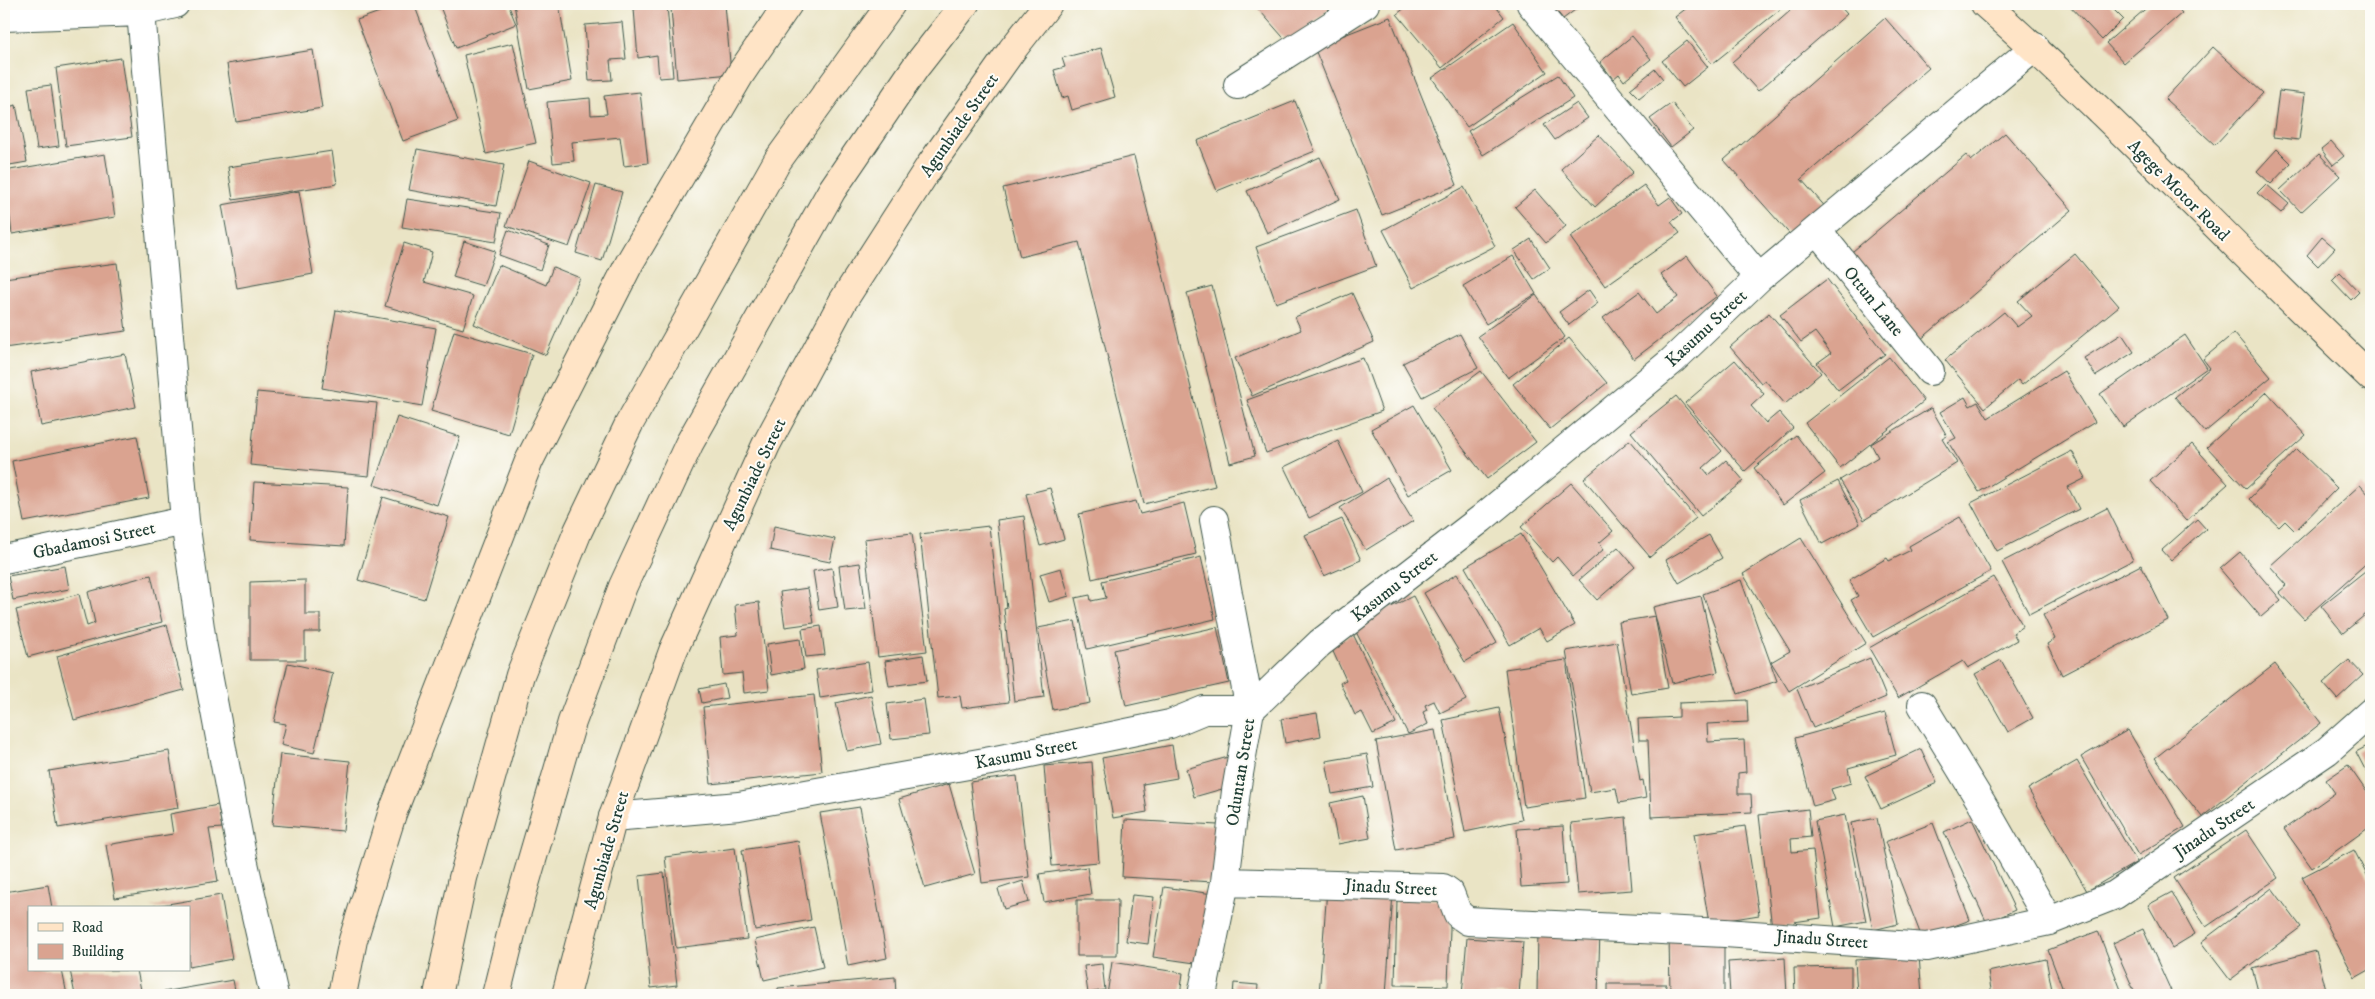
<svg xmlns="http://www.w3.org/2000/svg" width="2375" height="999" font-family="'IM FELL DW Pica',serif">
<style>
.building{fill:#daa390}
.lines{fill:none;stroke-linecap:round;stroke-linejoin:round}
.minor-casing{stroke:#3d564a;stroke-width:30}
.secondary-casing{stroke:#3d564a;stroke-width:30}
.minor{stroke:#fff;stroke-width:28}
.secondary{stroke:#ffe4c6;stroke-width:28}
.rail-casing{stroke:#1f3d34;stroke-width:5.5}
.rail{stroke:#fdfcf7;stroke-width:4;stroke-dasharray:11;stroke-linecap:butt}
.labels{text-anchor:middle;stroke-width:4;stroke-linejoin:round;paint-order:stroke}
.street-label{font-size:18px;fill:#1f3d34;stroke:#fdfcf7}
</style>
<rect width="100%" height="100%" fill="#fdfcf7"/>
<filter id="ink" filterUnits="userSpaceOnUse"><feTurbulence type="fractalNoise" baseFrequency=".02" numOctaves="2"/><feDisplacementMap in="SourceGraphic" scale="10" xChannelSelector="R" yChannelSelector="G"/><feConvolveMatrix kernelMatrix="1 2 1 2 8 2 1 2 1" color-interpolation-filters="sRGB"/></filter>
<filter id="wash" filterUnits="userSpaceOnUse"><feTurbulence type="fractalNoise" baseFrequency=".0096" numOctaves="4" result="noise"/><feDisplacementMap in="SourceGraphic" scale="20" xChannelSelector="R" yChannelSelector="G"/><feGaussianBlur stdDeviation="1.12" result="paint"/><feColorMatrix in="noise" values="0 0 0 0 0 0 0 0 0 0 0 0 0 0 0 0 0 1.4 0 .05"/><feComposite in="paint" operator="in"/></filter>
<g filter="url(#wash)">
<rect width="100%" height="100%" fill="#eae4c5"/>
<g id="blocks">
<path class="building" d="M 402,4 L 414,4 L 458,121 L 403,141 L 357,20 Z
M 439,4 L 508,4 L 516,24 L 456,48 Z
M 514,4 L 559,4 L 572,81 L 529,89 Z
M 725,4 L 731,74 L 677,79 L 671,9 Z
M 1254,4 L 1335,4 L 1289,44 Z
M 1410,4 L 1494,4 L 1504,17 L 1442,68 L 1397,14 Z
M 1551,4 L 1583,4 L 1563,19 Z
M 1692,4 L 1787,4 L 1712,64 L 1675,17 Z
M 1798,4 L 1838,4 L 1847,14 L 1758,91 L 1732,62 Z
M 2068,4 L 2108,4 L 2123,19 L 2102,40 Z
M 2151,4 L 2174,4 L 2182,13 L 2124,63 L 2106,43 Z
M 667,5 L 673,77 L 659,78 L 657,55 L 638,58 L 634,9 Z
M 1390,17 L 1457,185 L 1382,215 L 1314,47 Z
M 1885,18 L 1929,68 L 1801,179 L 1828,210 L 1794,239 L 1724,160 Z
M 622,22 L 626,59 L 610,60 L 612,80 L 589,81 L 585,25 Z
M 1513,22 L 1547,72 L 1467,127 L 1432,78 Z
M 1632,36 L 1651,59 L 1624,81 L 1619,74 L 1613,79 L 1600,62 Z
M 1687,41 L 1708,67 L 1683,87 L 1662,61 Z
M 513,43 L 536,143 L 486,154 L 464,55 Z
M 2213,47 L 2263,93 L 2215,145 L 2165,99 Z
M 1101,48 L 1115,97 L 1072,110 L 1068,96 L 1062,98 L 1054,70 L 1065,67 L 1062,58 Z
M 313,50 L 322,108 L 236,122 L 227,64 Z
M 121,58 L 132,137 L 66,146 L 56,68 Z
M 1655,69 L 1663,79 L 1639,98 L 1630,89 Z
M 1558,75 L 1573,98 L 1483,155 L 1468,131 Z
M 51,85 L 59,146 L 37,149 L 28,88 Z
M 2279,91 L 2305,94 L 2299,140 L 2273,137 Z
M 640,92 L 648,163 L 624,166 L 620,137 L 572,142 L 574,161 L 553,163 L 547,102 L 590,98 L 591,115 L 607,114 L 604,96 Z
M 1295,101 L 1315,151 L 1217,191 L 1197,141 Z
M 1577,103 L 1588,118 L 1555,140 L 1544,125 Z
M 1672,103 L 1693,130 L 1671,147 L 1650,119 Z
M 16,105 L 27,162 L 4,166 L 4,108 Z
M 2005,133 L 2072,210 L 1919,341 L 1846,257 L 1966,155 L 1971,161 Z
M 1599,135 L 1633,172 L 1595,207 L 1561,169 Z
M 2331,141 L 2344,156 L 2333,165 L 2321,149 Z
M 417,149 L 504,165 L 496,206 L 409,190 Z
M 2277,149 L 2291,163 L 2271,184 L 2257,171 Z
M 332,151 L 337,184 L 233,200 L 228,167 Z
M 105,154 L 115,217 L 12,234 L 4,171 Z
M 2319,154 L 2340,176 L 2301,212 L 2280,190 Z
M 1134,156 L 1215,486 L 1144,504 L 1079,242 L 1020,257 L 1003,188 Z
M 1320,157 L 1340,199 L 1267,233 L 1247,191 Z
M 529,161 L 591,183 L 569,247 L 506,226 Z
M 2266,184 L 2289,204 L 2281,213 L 2257,193 Z
M 596,185 L 622,192 L 602,261 L 576,253 Z
M 1644,185 L 1659,205 L 1670,197 L 1682,214 L 1671,222 L 1680,233 L 1605,286 L 1570,237 Z
M 1464,187 L 1495,246 L 1413,288 L 1383,230 Z
M 1535,190 L 1566,226 L 1546,243 L 1515,207 Z
M 299,191 L 313,274 L 237,288 L 222,205 Z
M 407,199 L 501,213 L 496,242 L 402,227 Z
M 1356,210 L 1376,266 L 1276,303 L 1256,247 Z
M 508,230 L 549,245 L 540,270 L 499,255 Z
M 2322,237 L 2335,248 L 2318,266 L 2307,255 Z
M 1531,239 L 1550,268 L 1534,279 L 1514,250 Z
M 464,241 L 495,251 L 483,286 L 453,277 Z
M 404,243 L 432,252 L 424,282 L 473,296 L 463,329 L 385,306 Z
M 2075,254 L 2119,306 L 2022,385 L 2018,380 L 1985,408 L 1945,360 L 2004,312 L 2017,327 L 2032,316 L 2018,301 Z
M 1513,256 L 1536,294 L 1486,324 L 1463,286 Z
M 1687,256 L 1717,296 L 1634,359 L 1603,318 L 1639,292 L 1656,314 L 1678,297 L 1661,275 Z
M 117,263 L 126,331 L 4,348 L 4,278 Z
M 499,265 L 546,285 L 553,267 L 580,278 L 546,355 L 474,324 Z
M 2340,272 L 2359,292 L 2351,300 L 2332,280 Z
M 1827,279 L 1885,354 L 1838,390 L 1817,363 L 1831,353 L 1815,332 L 1801,342 L 1780,315 Z
M 1212,286 L 1255,456 L 1230,463 L 1187,293 Z
M 1589,290 L 1598,303 L 1569,325 L 1559,312 Z
M 1352,293 L 1374,342 L 1252,396 L 1235,358 L 1301,330 L 1295,317 Z
M 1536,295 L 1565,337 L 1508,378 L 1478,336 Z
M 336,310 L 436,328 L 422,406 L 322,388 Z
M 1769,313 L 1821,373 L 1785,404 L 1765,380 L 1761,383 L 1730,347 Z
M 454,331 L 532,354 L 509,434 L 431,411 Z
M 2234,333 L 2271,377 L 2205,432 L 2175,397 L 2210,368 L 2203,359 Z
M 1460,334 L 1478,368 L 1422,397 L 1403,363 Z
M 2122,334 L 2134,352 L 2096,376 L 2084,358 Z
M 2185,335 L 2207,368 L 2123,427 L 2100,394 Z
M 1569,338 L 1607,383 L 1550,429 L 1513,384 Z
M 125,354 L 136,407 L 41,426 L 31,372 Z
M 1889,357 L 1924,401 L 1840,468 L 1805,423 Z
M 1363,358 L 1382,411 L 1266,453 L 1247,400 Z
M 1735,360 L 1764,394 L 1751,406 L 1766,423 L 1779,412 L 1793,428 L 1745,471 L 1685,403 Z
M 1481,371 L 1536,442 L 1487,479 L 1432,408 Z
M 2064,371 L 2095,422 L 1979,492 L 1948,442 L 1956,438 L 1940,412 L 1965,397 L 1970,406 L 1978,402 L 1988,418 Z
M 257,392 L 377,403 L 369,476 L 250,465 Z
M 2267,392 L 2306,435 L 2246,489 L 2207,447 Z
M 1676,396 L 1722,451 L 1703,468 L 1709,475 L 1726,460 L 1744,481 L 1701,516 L 1631,432 Z
M 1414,405 L 1452,470 L 1408,495 L 1371,429 Z
M 1931,408 L 1947,436 L 1942,439 L 1957,463 L 1864,520 L 1840,480 L 1878,457 L 1871,444 Z
M 397,417 L 460,437 L 437,505 L 374,485 Z
M 1796,435 L 1825,473 L 1783,505 L 1754,468 Z
M 137,436 L 149,498 L 24,522 L 12,461 Z
M 1630,440 L 1696,518 L 1650,557 L 1584,479 Z
M 1338,441 L 1362,492 L 1309,518 L 1284,467 Z
M 2192,444 L 2228,484 L 2186,521 L 2150,481 Z
M 2297,449 L 2337,488 L 2295,531 L 2285,521 L 2279,527 L 2249,499 Z
M 2072,451 L 2086,478 L 2068,487 L 2079,509 L 1997,551 L 1971,503 Z
M 1387,478 L 1413,521 L 1366,550 L 1340,508 Z
M 1838,481 L 1860,524 L 1822,544 L 1800,500 Z
M 254,482 L 348,487 L 344,546 L 250,540 Z
M 1571,483 L 1613,531 L 1599,543 L 1604,549 L 1573,576 L 1557,557 L 1552,562 L 1521,527 Z
M 2360,485 L 2371,497 L 2371,559 L 2304,619 L 2279,592 L 2287,585 L 2270,566 Z
M 1050,488 L 1064,539 L 1040,546 L 1026,494 Z
M 383,497 L 449,517 L 424,599 L 358,580 Z
M 1136,501 L 1140,514 L 1184,503 L 1196,554 L 1092,579 L 1079,514 Z
M 2107,508 L 2133,560 L 2029,614 L 2002,562 Z
M 1024,516 L 1044,697 L 1014,701 L 1004,609 L 1007,608 L 997,520 Z
M 1960,517 L 1991,571 L 1873,637 L 1851,600 L 1858,596 L 1849,580 L 1887,558 L 1889,561 L 1911,550 L 1909,546 Z
M 1342,519 L 1361,560 L 1324,576 L 1305,535 Z
M 2197,519 L 2206,529 L 2171,560 L 2162,550 Z
M 774,526 L 835,539 L 830,562 L 770,550 Z
M 989,526 L 1009,702 L 962,708 L 960,696 L 938,698 L 920,534 Z
M 912,533 L 927,651 L 878,657 L 864,539 Z
M 1521,534 L 1575,625 L 1547,641 L 1539,628 L 1510,645 L 1465,567 Z
M 1709,535 L 1722,558 L 1679,583 L 1666,560 Z
M 1801,538 L 1866,643 L 1789,691 L 1771,662 L 1790,651 L 1743,574 Z
M 1618,547 L 1635,567 L 1597,600 L 1579,580 Z
M 2240,552 L 2281,600 L 2261,617 L 2220,569 Z
M 1201,557 L 1215,619 L 1087,649 L 1075,598 L 1090,595 L 1091,601 L 1106,598 L 1102,581 Z
M 860,563 L 866,609 L 845,611 L 839,566 Z
M 2141,565 L 2168,620 L 2062,675 L 2047,644 L 2055,639 L 2043,615 Z
M 65,566 L 69,589 L 13,600 L 8,576 Z
M 832,568 L 838,607 L 819,610 L 813,571 Z
M 1061,568 L 1069,596 L 1049,602 L 1040,574 Z
M 2365,571 L 2371,578 L 2371,610 L 2343,633 L 2321,606 Z
M 1457,574 L 1497,643 L 1465,662 L 1424,593 Z
M 151,575 L 162,622 L 28,657 L 16,610 L 79,594 L 87,626 L 95,623 L 88,592 Z
M 1994,577 L 2023,626 L 2013,633 L 2017,640 L 1968,668 L 1963,661 L 1898,698 L 1869,648 Z
M 305,580 L 305,614 L 320,614 L 320,632 L 305,632 L 305,660 L 250,660 L 250,582 Z
M 1741,580 L 1777,681 L 1738,694 L 1703,594 Z
M 808,588 L 814,623 L 785,627 L 780,592 Z
M 1413,596 L 1466,700 L 1440,713 L 1434,701 L 1425,705 L 1427,710 L 1423,712 L 1428,724 L 1408,734 L 1353,626 Z
M 1701,596 L 1718,672 L 1672,683 L 1653,607 Z
M 759,602 L 769,690 L 744,693 L 742,673 L 723,675 L 720,637 L 738,635 L 735,605 Z
M 1655,616 L 1668,688 L 1631,694 L 1619,622 Z
M 1075,621 L 1090,703 L 1053,710 L 1038,628 Z
M 167,625 L 184,690 L 74,720 L 57,656 Z
M 821,626 L 825,655 L 806,657 L 802,629 Z
M 1217,627 L 1229,683 L 1126,706 L 1114,650 Z
M 1353,634 L 1396,723 L 1373,734 L 1362,712 L 1355,715 L 1340,683 L 1346,680 L 1330,645 Z
M 800,639 L 804,669 L 771,675 L 767,644 Z
M 1617,642 L 1640,781 L 1643,780 L 1646,798 L 1619,803 L 1616,788 L 1590,792 L 1566,651 Z
M 923,655 L 927,681 L 889,686 L 885,661 Z
M 1870,658 L 1886,697 L 1813,728 L 1797,689 Z
M 1566,660 L 1585,798 L 1524,807 L 1505,669 Z
M 2001,660 L 2033,718 L 2008,732 L 1975,674 Z
M 2349,660 L 2363,675 L 2337,699 L 2323,683 Z
M 868,662 L 872,690 L 820,698 L 816,670 Z
M 288,663 L 333,673 L 314,753 L 281,745 L 286,724 L 274,722 Z
M 2275,664 L 2321,723 L 2202,817 L 2155,758 Z
M 724,684 L 727,698 L 702,703 L 699,689 Z
M 814,695 L 822,772 L 711,784 L 703,707 Z
M 871,695 L 881,744 L 847,751 L 836,703 Z
M 924,699 L 929,735 L 891,739 L 887,704 Z
M 1747,700 L 1748,722 L 1707,724 L 1708,742 L 1744,740 L 1746,772 L 1738,773 L 1738,794 L 1751,794 L 1752,812 L 1651,817 L 1648,740 L 1639,740 L 1638,719 L 1679,717 L 1679,703 Z
M 1499,708 L 1522,820 L 1465,832 L 1443,720 Z
M 1317,713 L 1321,736 L 1285,743 L 1281,719 Z
M 1885,713 L 1896,755 L 1848,768 L 1851,783 L 1831,789 L 1835,800 L 1813,806 L 1795,738 Z
M 1435,730 L 1455,839 L 1396,850 L 1376,741 Z
M 2128,730 L 2185,827 L 2138,855 L 2081,757 Z
M 2371,744 L 2371,781 L 2356,752 Z
M 1172,745 L 1177,778 L 1143,784 L 1147,812 L 1113,818 L 1102,758 Z
M 1921,749 L 1937,783 L 1881,809 L 1865,776 Z
M 169,751 L 178,808 L 58,828 L 49,771 Z
M 280,754 L 350,761 L 343,831 L 272,825 Z
M 1367,754 L 1373,787 L 1332,794 L 1326,761 Z
M 1228,757 L 1236,785 L 1194,797 L 1186,769 Z
M 2077,761 L 2137,862 L 2087,891 L 2028,789 Z
M 1092,762 L 1099,862 L 1052,866 L 1044,766 Z
M 2348,765 L 2371,798 L 2371,826 L 2312,868 L 2284,829 L 2335,793 L 2326,780 Z
M 1017,776 L 1029,877 L 982,883 L 970,782 Z
M 949,784 L 975,874 L 925,888 L 899,799 Z
M 1363,796 L 1370,838 L 1338,844 L 1330,803 Z
M 218,805 L 222,828 L 209,829 L 218,881 L 115,898 L 106,845 L 173,834 L 170,814 Z
M 860,807 L 887,958 L 848,966 L 820,813 Z
M 1808,809 L 1811,837 L 1791,839 L 1792,852 L 1813,850 L 1821,918 L 1794,922 L 1794,926 L 1772,928 L 1759,815 Z
M 1845,815 L 1866,921 L 1835,927 L 1815,821 Z
M 1626,817 L 1632,890 L 1578,894 L 1571,823 Z
M 1877,818 L 1898,924 L 1873,930 L 1851,823 Z
M 1972,819 L 2015,910 L 1987,923 L 1944,832 Z
M 1125,820 L 1218,825 L 1214,882 L 1122,877 Z
M 1933,823 L 1970,920 L 1922,938 L 1885,842 Z
M 1563,826 L 1567,884 L 1521,887 L 1517,829 Z
M 1745,826 L 1759,915 L 1709,923 L 1694,834 Z
M 2246,830 L 2278,878 L 2206,927 L 2174,878 Z
M 798,841 L 811,920 L 755,930 L 742,850 Z
M 735,848 L 747,939 L 676,948 L 665,857 Z
M 2354,850 L 2371,883 L 2371,969 L 2355,978 L 2302,877 Z
M 1087,867 L 1091,894 L 1044,902 L 1039,874 Z
M 664,873 L 677,985 L 651,988 L 639,876 Z
M 1023,881 L 1029,902 L 1004,909 L 998,889 Z
M 48,885 L 52,908 L 29,908 L 29,970 L 62,970 L 67,995 L 4,995 L 4,892 Z
M 1164,887 L 1213,894 L 1202,964 L 1153,957 Z
M 2272,888 L 2301,927 L 2230,980 L 2201,942 Z
M 1327,889 L 1393,893 L 1386,995 L 1319,995 Z
M 2172,892 L 2195,934 L 2172,948 L 2148,905 Z
M 221,895 L 232,959 L 189,967 L 189,908 L 150,907 Z
M 1132,895 L 1154,897 L 1148,944 L 1126,941 Z
M 1397,899 L 1451,900 L 1448,986 L 1395,985 Z
M 1077,900 L 1118,900 L 1117,956 L 1077,956 Z
M 814,927 L 823,967 L 764,980 L 755,940 Z
M 2143,929 L 2171,991 L 2162,995 L 2136,995 L 2113,943 Z
M 1538,930 L 1600,931 L 1598,995 L 1537,995 Z
M 2098,931 L 2123,995 L 2065,995 L 2048,950 Z
M 1724,934 L 1724,995 L 1670,995 L 1669,935 Z
M 1467,938 L 1523,942 L 1519,995 L 1462,995 Z
M 2316,951 L 2327,994 L 2259,995 L 2252,968 Z
M 1919,956 L 1922,995 L 1857,995 L 1855,960 Z
M 1785,958 L 1787,995 L 1730,995 L 1728,962 Z
M 2046,959 L 2053,995 L 1992,995 L 1988,972 Z
M 1112,962 L 1183,973 L 1180,995 L 1107,995 Z
M 1102,964 L 1105,990 L 1088,993 L 1084,966 Z
M 1851,967 L 1851,995 L 1795,995 L 1794,968 Z
M 70,970 L 137,970 L 142,995 L 75,995 Z
M 895,977 L 896,995 L 778,995 L 778,988 Z
M 233,980 L 236,995 L 164,995 L 163,992 Z
M 1234,983 L 1258,985 L 1257,995 L 1233,995 Z
M 1608,984 L 1666,984 L 1665,995 L 1608,995 Z
M 997,992 L 998,995 L 978,995 L 977,994 Z"/>
</g>
</g>
<g filter="url(#ink)">
<use href="#blocks" fill-opacity="0" stroke="#3d564a" stroke-width="1"/>
<g class="lines">
<defs>
<path id="minor" d="M 1531,4 L 1759,278
M 141,12 L 185,521 L 202,642 L 241,850 L 274,995
M 4,17 L 141,12 L 175,4
M 1238,85 L 1365,4
M 1817,230 L 1930,371
M 4,559 L 185,521
M 1922,705 L 1981,802 L 2049,921
M 613,817 L 739,806 L 996,760 L 1170,724 L 1204,710 L 1250,710 L 1320,643 L 1481,519 L 1672,361 L 1759,278 L 2035,47
M 1225,882 L 1443,888 L 1450,893 L 1458,914 L 1468,921 L 1725,933 L 1927,947 L 2049,921 L 2115,895 L 2327,751 L 2371,712
M 1202,995 L 1225,882 L 1236,791 L 1250,710 L 1214,520"/>
<path id="secondary" d="M 1985,4 C 2119,122 2241,255 2371,377
M 342,995 L 353,940 L 392,814 L 529,461 L 630,262 L 741,73 L 788,4
M 438,995 L 463,878 L 520,675 L 578,531 L 629,424 L 778,160 L 891,4
M 496,995 L 514,922 L 572,722 L 623,586 L 689,444 L 832,190 L 915,68 L 965,4
M 566,995 L 613,817 L 673,651 L 766,445 L 843,301 L 929,167 L 1012,50 L 1048,4"/>
</defs>
<use href="#minor" class="minor-casing"/>
<use href="#secondary" class="secondary-casing"/>
<use href="#minor" class="minor"/>
<use href="#secondary" class="secondary"/>
<defs>
<path id="rail" d="M 2366,4 L 2371,8"/>
</defs>
<use href="#rail" class="rail-casing"/>
<use href="#rail" class="rail"/>
</g>
</g>
<g class="labels">
<g class="street-label">
<text transform="translate(959 125) rotate(-55)" y="6">Agunbiade Street</text>
<text transform="translate(2179 190) rotate(45)" y="6">Agege Motor Road</text>
<text transform="translate(1874 301) rotate(51)" y="6">Ottun Lane</text>
<text transform="translate(1706 328) rotate(-43)" y="6">Kasumu Street</text>
<text transform="translate(754 474) rotate(-64)" y="6">Agunbiade Street</text>
<text transform="translate(94 540) rotate(-12)" y="6">Gbadamosi Street</text>
<text transform="translate(1394 586) rotate(-38)" y="6">Kasumu Street</text>
<text transform="translate(1026 753) rotate(-11)" y="6">Kasumu Street</text>
<text transform="translate(1240 772) rotate(-81)" y="6">Oduntan Street</text>
<text transform="translate(2214 828) rotate(-34)" y="6">Jinadu Street</text>
<text transform="translate(606 850) rotate(-74)" y="6">Agunbiade Street</text>
<text transform="translate(1391 887) rotate(3)" y="6">Jinadu Street</text>
<text transform="translate(1822 939) rotate(4)" y="6">Jinadu Street</text>
</g>
</g>
<rect width="2375" height="999" fill="none" stroke="#fdfcf7" stroke-width="20"/>
<rect x="28" y="906" width="162" height="65" fill="#fdfcf7" stroke="#a4b0a9"/>
<rect x="38" y="923" width="25" height="8" fill="#ffe4c6" stroke="#a4b0a9"/>
<text x="72" y="932" font-size="15" fill="#1f3d34">Road</text>
<rect x="38" y="944" width="25" height="15" fill="#daa390" stroke="#a4b0a9"/>
<text x="72" y="956" font-size="15" fill="#1f3d34">Building</text>
</svg>
